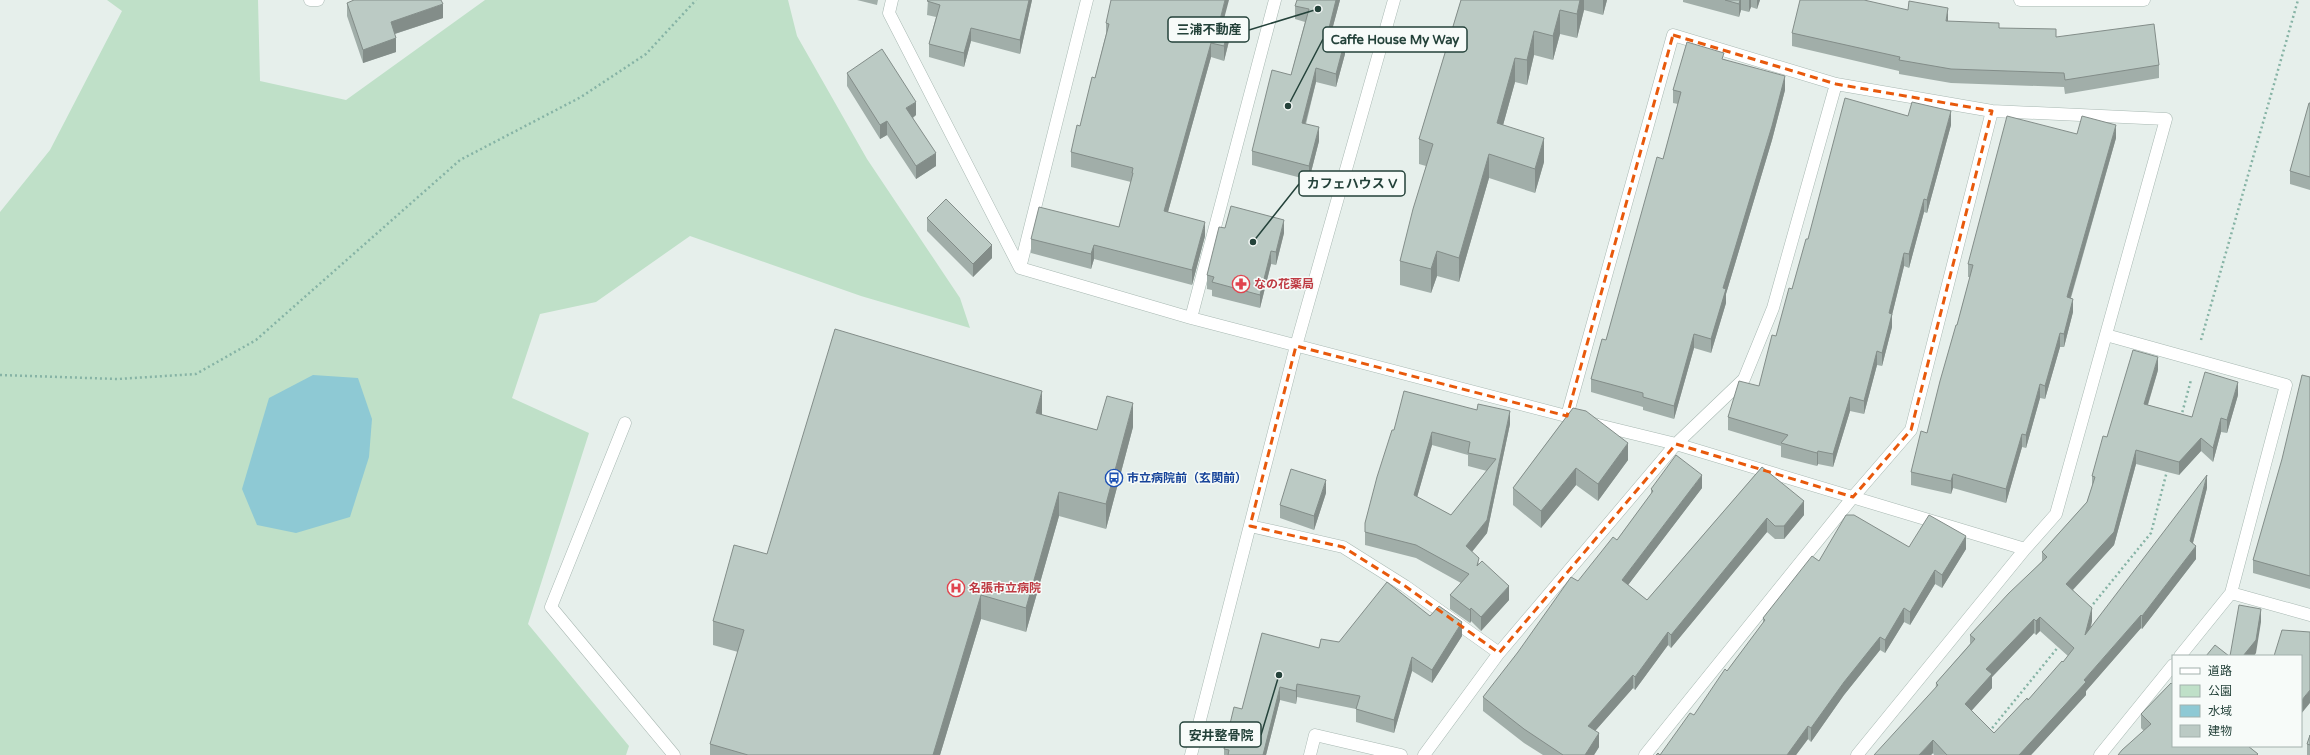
<svg xmlns="http://www.w3.org/2000/svg" width="2310" height="755" font-family="'Varela Round','Noto Sans JP',sans-serif">
<style>
.green{fill:#bfe0c8}
.water{fill:#8ec9d4}
.lines{fill:none;stroke-linecap:round;stroke-linejoin:round}
.minor-casing{stroke:#a8b8b2;stroke-width:13}
.tertiary-casing{stroke:#a8b8b2;stroke-width:13}
.path{stroke:#86b3a5;stroke-width:2.5;stroke-dasharray:2 3;stroke-linecap:butt}
.minor{stroke:#fff;stroke-width:12}
.tertiary{stroke:#fff;stroke-width:12}
.wall{fill:#a1aea9;fill-rule:evenodd}
.shaded-wall{fill:#838d89}
.building{fill:#bbcac4;stroke:#838d89;fill-rule:evenodd}
.marked{fill:none;stroke:#e8590c;stroke-width:3;stroke-dasharray:8 5;stroke-linejoin:round}
.labels{text-anchor:middle;stroke-width:3;stroke-linejoin:round;paint-order:stroke}
.health-label{font-size:12px;font-weight:bold;fill:#be3a42;stroke:#f7fbf9;text-anchor:start}
.transit-label{font-size:12px;font-weight:bold;fill:#164399;stroke:#f7fbf9;text-anchor:start}
.leader{fill:none;stroke:#24423a;stroke-width:1.5}
.callout-dot{fill:#24423a;stroke:#f7fbf9;stroke-width:1.5}
.callout{fill:#f7fbf9;stroke:#24423a;stroke-width:1.5}
.callout-label{font-size:13px;text-anchor:middle;font-weight:bold;fill:#24423a}
</style>
<rect width="100%" height="100%" fill="#e6efeb"/>
<path class="green" d="M 107,0 L 258,0 L 260,81 L 346,100 L 485,0 L 788,0 L 797,36 L 867,159 L 960,298 L 970,328 L 861,296 L 690,236 L 596,302 L 540,314 L 512,398 L 589,433 L 528,624 L 629,746 L 626,755 L 0,755 L 0,212 L 50,150 L 122,11 Z"/>
<path class="water" d="M 313,375 L 358,378 L 372,419 L 369,457 L 350,517 L 296,533 L 257,525 L 242,489 L 269,398 Z"/>
<g class="lines">
<defs>
<path id="minor" d="M 310,0 L 318,0
M 892,0 L 889,13 L 1020,268 L 1191,318 L 1574,418
M 1020,268 L 1087,0
M 1191,318 L 1275,0
M 2106,335 L 2286,385 L 2231,593 L 2180,656
M 1567,416 L 1673,35 L 1836,84 L 1992,111 L 2166,119 L 2056,514 L 2025,549 L 1857,755
M 625,423 L 551,607 L 674,755
M 1594,424 L 1676,444 L 2025,549
M 1250,526 L 1343,547 L 1405,586 L 1499,653
M 2231,593 L 2310,615
M 1191,755 L 1296,346 L 1394,0
M 1310,755 L 1315,735 L 1401,755
M 1424,755 L 1499,653 L 1676,444 L 1744,379 L 1773,308 L 1836,84
M 1645,755 L 1853,497 L 1911,430 L 1992,111
M 2100,755 L 2173,665"/>
<path id="tertiary" d="M 2020,0 L 2144,0"/>
</defs>
<use href="#minor" class="minor-casing"/>
<use href="#tertiary" class="tertiary-casing"/>
<path class="path" d="M 2201,340 L 2298,0
M 0,375 L 118,379 L 196,374 L 256,340 L 460,160 L 581,97 L 646,54 L 696,0
M 2181,417 L 2191,380
M 2090,608 L 2151,533 L 2167,471
M 1989,732 L 2059,646"/>
<use href="#minor" class="minor"/>
<use href="#tertiary" class="tertiary"/>
</g>
<path class="wall" d="M 857,0 L 878,0 L 877,5 Z
M 928,0 L 1032,0 L 1020,54 L 971,41 L 964,67 L 929,57 L 929,44 L 936,17 L 927,15 Z
M 1340,0 L 1330,37 L 1345,54 L 1336,87 L 1316,82 L 1306,124 L 1319,141 L 1309,180 L 1252,165 L 1252,151 L 1291,75 L 1305,22 L 1295,19 L 1295,6 Z
M 1461,0 L 1607,0 L 1603,15 L 1584,10 L 1577,38 L 1560,34 L 1553,60 L 1534,55 L 1527,85 L 1515,82 L 1503,125 L 1544,162 L 1535,193 L 1489,178 L 1459,282 L 1437,276 L 1431,293 L 1400,285 L 1400,261 L 1426,166 L 1419,164 L 1419,139 Z
M 1683,0 L 1760,0 L 1757,9 L 1751,7 L 1749,12 L 1741,10 L 1739,17 L 1683,2 Z
M 347,3 L 443,18 L 395,34 L 396,52 L 363,63 L 347,16 Z
M 1224,21 L 1230,37 L 1224,61 L 1211,57 L 1168,212 L 1205,236 L 1192,285 L 1094,259 L 1091,269 L 1031,253 L 1031,239 L 1119,227 L 1131,182 L 1071,167 L 1071,152 L 1080,126 L 1095,78 L 1106,34 L 1106,23 Z
M 1948,21 L 1999,28 L 2056,37 L 2159,65 L 2159,78 L 2065,94 L 2064,87 L 1951,83 L 1899,74 L 1899,71 L 1792,46 L 1792,33 Z
M 1724,59 L 1785,90 L 1772,140 L 1726,294 L 1726,303 L 1711,353 L 1694,348 L 1674,419 L 1643,410 L 1643,407 L 1591,392 L 1591,379 L 1606,340 L 1663,159 L 1678,104 L 1673,103 L 1673,90 Z
M 847,73 L 916,115 L 913,118 L 936,166 L 916,179 L 887,135 L 880,139 L 847,86 Z
M 2310,103 L 2310,190 L 2290,184 L 2290,171 Z
M 1908,116 L 1951,125 L 1927,213 L 1924,212 L 1909,268 L 1904,266 L 1892,315 L 1892,327 L 1882,366 L 1877,365 L 1864,414 L 1850,411 L 1833,467 L 1818,464 L 1817,466 L 1781,457 L 1781,446 L 1728,430 L 1728,417 L 1759,386 L 1792,289 L 1808,239 Z
M 2077,134 L 2116,138 L 2071,298 L 2073,312 L 2064,347 L 2060,347 L 2045,399 L 2040,398 L 2026,448 L 2022,447 L 2006,503 L 1953,488 L 1951,494 L 1911,485 L 1911,472 L 1927,433 L 1957,325 L 1970,277 L 1968,277 L 1968,264 Z
M 927,218 L 992,258 L 973,277 L 927,231 Z
M 1225,228 L 1284,233 L 1276,265 L 1271,264 L 1260,308 L 1212,296 L 1212,290 L 1207,289 L 1207,275 Z
M 2158,370 L 2148,405 L 2192,417 L 2238,395 L 2227,433 L 2221,432 L 2213,462 L 2201,451 L 2179,475 L 2136,464 L 2114,545 L 2073,590 L 2092,621 L 2091,627 L 2207,488 L 2193,543 L 2196,559 L 2142,629 L 2141,628 L 2086,691 L 2086,695 L 2031,755 L 1934,755 L 1933,753 L 1931,755 L 1936,683 L 1970,644 L 1970,635 L 2042,561 L 2042,552 L 2087,502 L 2092,487 L 2092,476 L 2107,437 ZM 2040,631 L 2068,656 L 2063,662 L 2028,700 L 1994,733 L 1971,711 L 1992,688 L 1992,677 L 2034,633 L 2036,635 Z
M 2310,377 L 2310,589 L 2253,573 L 2253,560 Z
M 1573,408 L 1628,460 L 1598,501 L 1576,485 L 1541,528 L 1513,505 L 1513,488 Z
M 1042,415 L 1097,430 L 1133,427 L 1106,529 L 1059,516 L 1026,632 L 981,619 L 940,755 L 710,755 L 710,744 L 738,652 L 713,645 L 713,621 L 767,554 Z
M 1510,424 L 1487,533 L 1472,552 L 1479,564 L 1509,600 L 1481,631 L 1471,621 L 1470,623 L 1450,609 L 1450,595 L 1461,583 L 1416,558 L 1365,545 L 1365,523 L 1394,430 ZM 1432,445 L 1468,455 L 1468,466 L 1487,471 L 1451,515 L 1417,497 Z
M 1762,467 L 1804,515 L 1784,539 L 1775,539 L 1767,532 L 1671,648 L 1668,645 L 1635,690 L 1633,688 L 1595,731 L 1599,747 L 1594,755 L 1543,755 L 1524,743 L 1483,711 L 1483,697 L 1617,540 L 1651,494 L 1651,489 L 1702,488 L 1628,585 L 1647,600 Z
M 1326,493 L 1314,530 L 1280,518 L 1280,505 Z
M 1909,547 L 1966,549 L 1942,588 L 1935,584 L 1910,625 L 1904,622 L 1885,653 L 1880,650 L 1844,695 L 1811,742 L 1808,739 L 1796,755 L 1656,755 L 1660,755 L 1694,715 L 1763,623 L 1763,618 L 1819,561 Z
M 1430,616 L 1462,636 L 1432,683 L 1412,671 L 1394,733 L 1356,722 L 1356,709 L 1297,697 L 1296,704 L 1280,700 L 1266,755 L 1224,755 L 1224,749 L 1242,709 L 1319,648 Z
M 2171,683 L 2173,685 L 2173,746 L 2248,746 L 2258,754 L 2258,755 L 2118,755 L 2122,750 L 2144,731 L 2141,728 L 2141,714 Z
M 2310,735 L 2310,755 L 2307,755 L 2307,744 Z"/>
<path class="shaded-wall" d="M 1029,0 L 1032,0 L 1020,54 L 1020,40 Z
M 1225,0 L 1229,0 L 1220,34 L 1220,20 Z
M 1336,0 L 1340,0 L 1327,49 L 1327,36 Z
M 1580,0 L 1584,0 L 1584,10 L 1577,38 L 1577,14 Z
M 1603,0 L 1607,0 L 1603,15 Z
M 1740,0 L 1741,0 L 1741,10 L 1739,17 L 1739,4 Z
M 1749,0 L 1751,0 L 1751,7 L 1749,12 Z
M 1757,0 L 1760,0 L 1757,9 Z
M 443,4 L 443,18 L 391,35 L 391,22 Z
M 1948,8 L 1948,22 L 1946,21 Z
M 1560,10 L 1560,34 L 1553,60 L 1553,36 Z
M 1230,22 L 1230,37 L 1224,61 L 1224,46 Z
M 971,28 L 971,41 L 964,67 L 964,53 Z
M 1534,31 L 1534,55 L 1527,85 L 1527,60 Z
M 396,38 L 396,52 L 363,63 L 363,50 Z
M 1345,40 L 1345,54 L 1336,87 L 1336,74 Z
M 1211,43 L 1211,57 L 1164,226 L 1164,211 Z
M 1515,58 L 1515,82 L 1497,147 L 1497,123 Z
M 1316,68 L 1316,82 L 1302,136 L 1302,123 Z
M 1785,76 L 1785,90 L 1772,140 L 1726,294 L 1726,303 L 1711,353 L 1711,339 L 1723,288 Z
M 916,102 L 916,115 L 906,122 L 906,108 Z
M 1951,111 L 1951,125 L 1927,213 L 1927,200 Z
M 887,121 L 887,135 L 880,139 L 880,125 Z
M 2116,125 L 2116,138 L 2067,310 L 2067,297 Z
M 1319,127 L 1319,141 L 1309,180 L 1309,166 Z
M 1544,138 L 1544,162 L 1535,193 L 1535,169 Z
M 936,153 L 936,166 L 916,179 L 916,166 Z
M 1489,154 L 1489,178 L 1459,282 L 1459,258 Z
M 1924,199 L 1924,212 L 1909,268 L 1909,254 Z
M 1284,220 L 1284,233 L 1276,265 L 1276,252 Z
M 1205,222 L 1205,236 L 1192,285 L 1192,270 Z
M 992,245 L 992,258 L 973,277 L 973,264 Z
M 1094,245 L 1094,259 L 1091,269 L 1091,254 Z
M 1271,251 L 1271,264 L 1260,308 L 1260,295 Z
M 1437,251 L 1437,276 L 1431,293 L 1431,269 Z
M 1904,253 L 1904,266 L 1892,315 L 1892,327 L 1882,366 L 1882,353 L 1889,313 Z
M 2073,299 L 2073,312 L 2064,347 L 2064,334 Z
M 2060,333 L 2060,347 L 2045,399 L 2045,386 Z
M 1694,334 L 1694,348 L 1674,419 L 1674,406 Z
M 1877,351 L 1877,365 L 1864,414 L 1864,401 Z
M 2158,357 L 2158,370 L 2144,417 L 2144,404 Z
M 2238,382 L 2238,395 L 2227,433 L 2227,420 Z
M 2040,384 L 2040,398 L 2026,448 L 2026,435 Z
M 1042,391 L 1042,415 L 1036,413 Z
M 1850,397 L 1850,411 L 1833,467 L 1833,454 Z
M 1133,403 L 1133,427 L 1106,529 L 1106,504 Z
M 1510,411 L 1510,424 L 1487,533 L 1466,559 L 1466,546 L 1487,520 Z
M 2221,418 L 2221,432 L 2213,462 L 2213,448 Z
M 1432,432 L 1432,445 L 1414,508 L 1414,495 Z
M 2022,434 L 2022,447 L 2006,503 L 2006,489 Z
M 2201,438 L 2201,451 L 2179,475 L 2179,462 Z
M 1628,443 L 1628,460 L 1598,501 L 1598,484 Z
M 2136,450 L 2136,464 L 2114,545 L 2066,597 L 2066,584 Z
M 1818,451 L 1818,464 L 1817,466 L 1817,453 Z
M 1576,468 L 1576,485 L 1541,528 L 1541,511 Z
M 1953,474 L 1953,488 L 1951,494 L 1951,481 Z
M 1702,475 L 1702,488 L 1622,593 L 1622,580 Z
M 2207,475 L 2207,488 L 2190,554 L 2190,541 Z
M 1326,480 L 1326,493 L 1314,530 L 1314,516 Z
M 1059,492 L 1059,516 L 1026,632 L 1026,608 Z
M 1804,501 L 1804,515 L 1784,539 L 1784,526 Z
M 1767,518 L 1767,532 L 1671,648 L 1671,635 Z
M 1966,536 L 1966,549 L 1942,588 L 1942,575 Z
M 2196,546 L 2196,559 L 2142,629 L 2142,616 Z
M 1935,570 L 1935,584 L 1910,625 L 1910,612 Z
M 1509,586 L 1509,600 L 1481,631 L 1481,617 Z
M 981,595 L 981,619 L 940,755 L 933,755 Z
M 1471,608 L 1471,621 L 1470,623 L 1470,610 Z
M 1904,608 L 1904,622 L 1885,653 L 1885,640 Z
M 2092,608 L 2092,621 L 2085,648 L 2085,635 Z
M 2261,609 L 2261,622 L 2256,653 L 2254,656 L 2243,656 Z
M 2141,615 L 2141,628 L 2086,691 L 2086,695 L 2031,755 L 2019,755 Z
M 2040,617 L 2040,631 L 2036,635 L 2036,621 Z
M 2034,619 L 2034,633 L 1992,677 L 1992,688 L 1965,718 L 1965,704 L 1986,669 Z
M 1462,622 L 1462,636 L 1432,683 L 1432,670 Z
M 1668,632 L 1668,645 L 1635,690 L 1635,677 Z
M 1880,637 L 1880,650 L 1844,695 L 1811,742 L 1811,728 L 1844,682 Z
M 1412,657 L 1412,671 L 1394,733 L 1394,720 Z
M 1633,675 L 1633,688 L 1588,739 L 1588,726 Z
M 1297,684 L 1297,697 L 1296,704 L 1296,691 Z
M 1280,687 L 1280,700 L 1266,755 L 1263,755 Z
M 2310,690 L 2310,703 L 2301,714 L 2301,701 Z
M 1808,726 L 1808,739 L 1796,755 L 1787,755 Z
M 1599,733 L 1599,747 L 1594,755 L 1585,755 Z
M 1933,740 L 1933,753 L 1931,755 L 1919,755 Z"/>
<path class="building" d="M 354,0 L 441,0 L 443,4 L 391,22 L 396,38 L 363,50 L 347,3 Z
M 928,0 L 1029,0 L 1020,40 L 971,28 L 964,53 L 929,44 L 940,5 L 927,1 Z
M 1111,0 L 1225,0 L 1220,20 L 1230,22 L 1224,46 L 1211,43 L 1164,211 L 1205,222 L 1192,270 L 1094,245 L 1091,254 L 1031,239 L 1039,207 L 1119,227 L 1133,173 L 1132,173 L 1133,168 L 1071,152 L 1077,125 L 1080,126 L 1092,77 L 1095,78 L 1109,24 L 1106,23 Z
M 1297,0 L 1336,0 L 1327,36 L 1345,40 L 1336,74 L 1316,68 L 1302,123 L 1319,127 L 1309,166 L 1252,151 L 1272,70 L 1291,75 L 1309,9 L 1295,6 Z
M 1461,0 L 1580,0 L 1577,14 L 1560,10 L 1553,36 L 1534,31 L 1527,60 L 1515,58 L 1497,123 L 1544,138 L 1535,169 L 1489,154 L 1459,258 L 1437,251 L 1431,269 L 1400,261 L 1413,209 L 1433,144 L 1419,139 Z
M 1725,0 L 1740,0 L 1739,4 Z
M 1800,0 L 1864,0 L 1908,10 L 1909,1 L 1948,8 L 1946,21 L 1999,23 L 1999,28 L 2056,29 L 2056,37 L 2154,24 L 2159,65 L 2065,80 L 2064,73 L 1951,69 L 1899,60 L 1900,57 L 1792,33 Z
M 1687,42 L 1724,53 L 1722,59 L 1785,76 L 1772,126 L 1723,288 L 1726,289 L 1711,339 L 1694,334 L 1674,406 L 1643,397 L 1643,393 L 1591,379 L 1602,339 L 1606,340 L 1657,157 L 1663,159 L 1681,92 L 1673,90 Z
M 882,49 L 916,102 L 906,108 L 936,153 L 916,166 L 887,121 L 880,125 L 847,73 Z
M 1845,98 L 1908,116 L 1912,102 L 1951,111 L 1927,200 L 1924,199 L 1909,254 L 1904,253 L 1889,313 L 1892,314 L 1882,353 L 1877,351 L 1864,401 L 1850,397 L 1833,454 L 1818,451 L 1817,453 L 1781,443 L 1788,435 L 1728,417 L 1739,381 L 1759,386 L 1772,335 L 1776,336 L 1789,288 L 1792,289 L 1806,239 L 1808,239 Z
M 2309,103 L 2310,103 L 2310,177 L 2290,171 Z
M 2007,116 L 2077,134 L 2082,116 L 2116,125 L 2067,297 L 2073,299 L 2064,334 L 2060,333 L 2045,386 L 2040,384 L 2026,435 L 2022,434 L 2006,489 L 1953,474 L 1951,481 L 1911,472 L 1921,431 L 1927,433 L 1940,381 L 1956,325 L 1957,325 L 1973,265 L 1968,264 Z
M 946,199 L 992,245 L 973,264 L 927,218 Z
M 1231,206 L 1284,220 L 1276,252 L 1271,251 L 1260,295 L 1212,282 L 1214,277 L 1207,275 L 1219,227 L 1225,228 Z
M 835,329 L 1042,391 L 1036,413 L 1097,430 L 1107,396 L 1133,403 L 1106,504 L 1059,492 L 1026,608 L 981,595 L 933,755 L 748,755 L 710,744 L 744,630 L 713,621 L 734,545 L 767,554 Z
M 2133,350 L 2158,357 L 2144,404 L 2192,417 L 2205,372 L 2238,382 L 2227,420 L 2221,418 L 2213,448 L 2201,438 L 2179,462 L 2136,450 L 2114,532 L 2066,584 L 2092,608 L 2085,635 L 2207,475 L 2190,541 L 2196,546 L 2142,616 L 2141,615 L 2084,680 L 2086,682 L 2019,755 L 1947,755 L 1933,740 L 1919,755 L 1874,755 L 1938,685 L 1936,683 L 1975,639 L 1970,635 L 2009,593 L 2047,557 L 2042,552 L 2087,502 L 2095,477 L 2092,476 L 2103,436 L 2107,437 ZM 2040,617 L 2074,648 L 2063,662 L 2062,661 L 2028,700 L 2027,698 L 1994,733 L 1965,704 L 1992,674 L 1986,669 L 2034,619 L 2036,621 Z
M 2302,375 L 2310,377 L 2310,576 L 2253,560 L 2282,459 Z
M 1404,391 L 1477,410 L 1478,404 L 1510,411 L 1487,520 L 1466,546 L 1479,558 L 1477,566 L 1482,561 L 1509,586 L 1481,617 L 1471,608 L 1470,610 L 1450,595 L 1469,574 L 1416,545 L 1365,532 L 1365,523 L 1377,477 L 1392,430 L 1394,430 ZM 1432,432 L 1470,442 L 1468,453 L 1496,459 L 1451,515 L 1414,495 Z
M 1573,408 L 1586,411 L 1628,443 L 1598,484 L 1576,468 L 1541,511 L 1513,488 Z
M 1676,455 L 1702,475 L 1622,580 L 1647,600 L 1762,467 L 1804,501 L 1784,526 L 1775,526 L 1767,518 L 1671,635 L 1668,632 L 1635,677 L 1633,675 L 1588,726 L 1599,733 L 1585,755 L 1563,755 L 1524,729 L 1483,697 L 1518,652 L 1571,577 L 1578,581 L 1613,537 L 1617,540 L 1653,491 L 1651,489 Z
M 1291,469 L 1326,480 L 1314,516 L 1280,505 Z
M 1846,515 L 1854,515 L 1909,547 L 1929,515 L 1966,536 L 1942,575 L 1935,570 L 1910,612 L 1904,608 L 1885,640 L 1880,637 L 1844,682 L 1811,728 L 1808,726 L 1787,755 L 1656,755 L 1658,753 L 1660,755 L 1690,713 L 1694,715 L 1725,669 L 1727,671 L 1765,620 L 1763,618 L 1812,556 L 1819,561 Z
M 1387,582 L 1430,616 L 1439,606 L 1462,622 L 1432,670 L 1412,657 L 1394,720 L 1356,709 L 1360,696 L 1297,684 L 1296,691 L 1280,687 L 1263,755 L 1228,755 L 1229,750 L 1224,749 L 1234,707 L 1242,709 L 1262,633 L 1319,648 L 1321,639 L 1339,642 Z
M 2239,605 L 2261,609 L 2256,640 L 2243,656 L 2230,656 Z
M 2282,630 L 2310,632 L 2310,690 L 2301,701 L 2301,656 L 2274,656 Z
M 2215,645 L 2229,656 L 2206,656 Z
M 2171,683 L 2173,685 L 2173,746 L 2248,746 L 2258,754 L 2257,755 L 2118,755 L 2122,750 L 2151,724 L 2141,714 Z
M 2310,735 L 2310,745 L 2307,744 Z"/>
<path class="marked" d="M 1673,35 L 1836,84 L 1992,111 L 1911,430 L 1853,497 L 1676,444 L 1499,653 L 1405,586 L 1343,547 L 1250,526 L 1296,346 L 1567,416 Z"/>
<defs>
<symbol id="pharmacy-ring" viewBox="-11 -11 22 22"><circle r="9.5" fill="#f7fbf9" stroke="#e0444e" stroke-width="1.5"/><path d="M-2-6h4v4h4v4h-4v4h-4v-4h-4v-4h4Z" fill="#e0444e"/></symbol>
<symbol id="bus-ring" viewBox="-11 -11 22 22"><circle r="9.5" fill="#f7fbf9" stroke="#1a4fb4" stroke-width="1.5"/><path d="M-5-6H5V4H4V6H2V4H-2V6H-4V4H-5ZM-3.5-4V0h7V-4ZM-3.5 1.2v1.5H-2V1.2ZM2 1.2v1.5H3.5V1.2Z" fill="#1a4fb4"/></symbol>
<symbol id="hospital-ring" viewBox="-11 -11 22 22"><circle r="9.5" fill="#f7fbf9" stroke="#e0444e" stroke-width="1.5"/><path d="M-5-5h3v3.5h4V-5h3V5h-3V1.5h-4V5h-3Z" fill="#e0444e"/></symbol>
</defs>
<g fill-rule="evenodd">
<use href="#pharmacy-ring" x="1231" y="274" width="20" height="20"/>
<use href="#bus-ring" x="1104" y="468" width="20" height="20"/>
<use href="#hospital-ring" x="946" y="578" width="20" height="20"/>
</g>
<g class="labels">
<g class="health-label">
<text x="1254" y="288">なの花薬局</text>
<text x="969" y="592">名張市立病院</text>
</g>
<g class="transit-label">
<text x="1127" y="482">市立病院前（玄関前）</text>
</g>
</g>
<path class="leader" d="M1318 9L1249 30M1288 106L1323 39M1253 242L1299 184M1279 675L1261 735"/>
<g class="callout-dot">
<circle cx="1318" cy="9" r="4"/>
<circle cx="1288" cy="106" r="4"/>
<circle cx="1253" cy="242" r="4"/>
<circle cx="1279" cy="675" r="4"/>
</g>
<g class="callout">
<rect x="1168" y="17" width="81" height="25" rx="4"/>
<rect x="1323" y="27" width="144" height="25" rx="4"/>
<rect x="1299" y="171" width="106" height="25" rx="4"/>
<rect x="1180" y="722" width="81" height="25" rx="4"/>
</g>
<g class="callout-label">
<text x="1209" y="34">三浦不動産</text>
<text x="1395" y="44">Caffe House My Way</text>
<text x="1352" y="188">カフェハウス V</text>
<text x="1221" y="740">安井整骨院</text>
</g>
<rect x="2172" y="655" width="130" height="92" fill="#f7fbf9" stroke="#a3b1ad"/>
<rect x="2180" y="668" width="20" height="6" fill="#ffffff" stroke="#a3b1ad"/>
<text x="2208" y="675" font-size="12" fill="#24423a">道路</text>
<rect x="2180" y="685" width="20" height="12" fill="#bfe0c8" stroke="#a3b1ad"/>
<text x="2208" y="695" font-size="12" fill="#24423a">公園</text>
<rect x="2180" y="705" width="20" height="12" fill="#8ec9d4" stroke="#a3b1ad"/>
<text x="2208" y="715" font-size="12" fill="#24423a">水域</text>
<rect x="2180" y="725" width="20" height="12" fill="#bbcac4" stroke="#a3b1ad"/>
<text x="2208" y="735" font-size="12" fill="#24423a">建物</text>
</svg>
